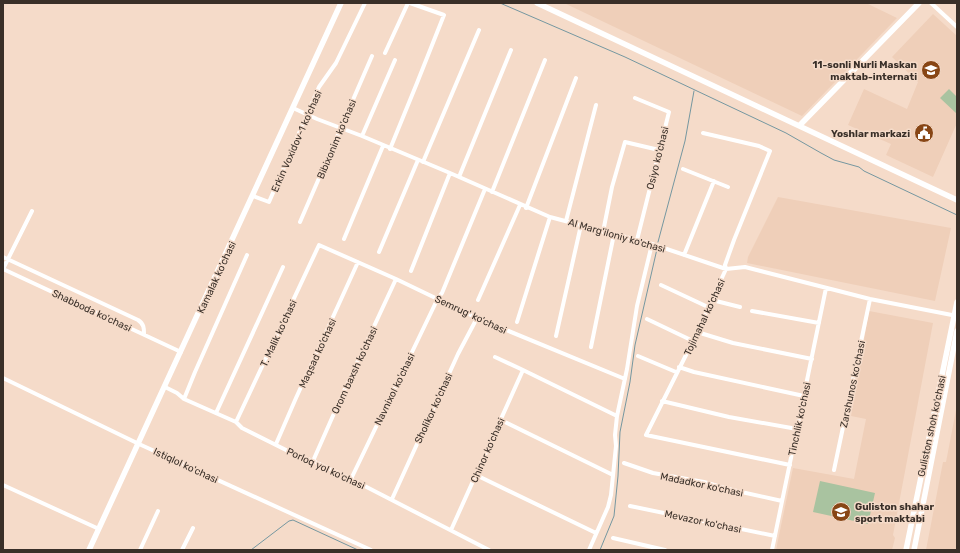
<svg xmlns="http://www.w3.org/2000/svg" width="960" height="553" font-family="Rubik,sans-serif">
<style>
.built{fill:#efcfb9}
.green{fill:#a9c3a0}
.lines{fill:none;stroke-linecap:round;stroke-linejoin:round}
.stream{stroke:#7597a0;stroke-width:1}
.street{stroke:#fff;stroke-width:4}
.secondary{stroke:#fff;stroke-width:5.5}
.labels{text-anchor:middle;stroke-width:3;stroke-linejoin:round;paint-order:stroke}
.poi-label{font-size:10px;font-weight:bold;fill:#392f28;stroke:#f5dbc9;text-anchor:end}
.street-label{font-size:10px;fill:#392f28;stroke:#f5dbc9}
</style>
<rect width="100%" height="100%" fill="#f5dbc9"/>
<path class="built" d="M 564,3 L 866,3 L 897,18 L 802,116 Z
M 933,14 L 957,36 L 957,123 L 933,177 L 886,155 L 891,144 L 848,125 L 864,89 L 907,109 L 918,82 L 892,57 Z
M 778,197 L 951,228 L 935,301 L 747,263 L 748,257 Z
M 869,311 L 933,323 L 893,535 L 895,538 L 892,550 L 776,550 L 793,468 L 854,479 L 866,419 L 851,416 Z
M 957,405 L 957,550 L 926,550 L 943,462 L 946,462 Z"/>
<path class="green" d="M 949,89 L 957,97 L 957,114 L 940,98 Z
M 820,481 L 875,493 L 868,524 L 813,512 Z"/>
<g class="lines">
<path class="stream" d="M 500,3 L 625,57 L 786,133 L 821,153 L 834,160 L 859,167 L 864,171 L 957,215
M 658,242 L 685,141 L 694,91
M 251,550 L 289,521 L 293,520 L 358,550
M 600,550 L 614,516 L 618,476 L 620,432 L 630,382 L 635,345 L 657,249"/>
<path class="street" d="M 931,3 L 957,27
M 385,53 L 408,3
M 635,98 L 669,112 L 637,240
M 293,108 L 317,119 L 362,136 L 450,173 L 550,217 L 652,244 L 726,269 L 745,267 L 870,299 L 957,316
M 703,133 L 759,146 L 770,151 L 734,240 L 725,265 L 726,269 L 693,341 L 646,435 L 790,465
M 362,136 L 395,60
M 390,149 L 417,83 L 444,15 L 410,3
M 423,162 L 479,30
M 683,169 L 728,187
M 459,177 L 511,50
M 492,192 L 545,60
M 253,196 L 269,202 L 319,87 L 336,63 L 365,3
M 526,208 L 576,78
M 566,221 L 596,105
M 300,222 L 372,56
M 603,232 L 612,187 L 625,142 L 659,150
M 344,239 L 383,146
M 379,252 L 418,160
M 684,255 L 714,181
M 3,257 L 138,320 C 144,324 144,328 144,334
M 3,269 L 181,352
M 3,269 L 32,211
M 411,271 L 450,173
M 661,285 L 708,307
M 478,300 L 520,205
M 712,300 L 740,307
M 752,311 L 819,323
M 647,319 L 693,341
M 517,322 L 550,217
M 697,332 L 733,343 L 812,359
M 556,336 L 581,225
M 591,347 L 614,234
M 638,356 L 676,372
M 495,357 L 523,370 L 617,416
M 679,367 L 694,372 L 804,396
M 3,378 L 139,444 L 371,550
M 165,387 L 177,393 L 184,399 L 236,422 L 242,428 L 292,453 L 313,461 L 351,479 L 489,550
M 184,399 L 195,372 L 247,255
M 662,401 L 729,417 L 797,429
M 216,413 L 283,267
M 501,420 L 613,475
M 236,422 L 319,245 L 396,279 L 477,318 L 625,379
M 276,444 L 296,398 L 358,262
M 313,461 L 343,393 L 396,279
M 624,463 L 653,473 L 704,482 L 728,489 L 782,501
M 834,470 L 870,299
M 476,475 L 596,533
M 351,479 L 438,298 L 442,293 L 485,189
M 3,485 L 99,529
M 392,499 L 458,354 L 477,318
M 630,506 L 775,536
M 451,530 L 523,370
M 613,538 L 665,550
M 140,550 L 158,511
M 182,550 L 193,528
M 589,550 L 608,507 L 611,495 L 616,446 L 615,435 L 617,416 L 627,369 L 637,306 L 652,244
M 772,550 L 826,288"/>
<path class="secondary" d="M 537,3 L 957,200
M 800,125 L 919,3
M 89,550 L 341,3
M 906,550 L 957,302
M 914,550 L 957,331"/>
</g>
<defs>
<symbol id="school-disc" viewBox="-11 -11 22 22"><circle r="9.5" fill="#884615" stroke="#f5dbc9"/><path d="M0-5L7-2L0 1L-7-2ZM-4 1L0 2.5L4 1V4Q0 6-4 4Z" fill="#fff"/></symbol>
<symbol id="civic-disc" viewBox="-11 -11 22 22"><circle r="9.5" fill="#884615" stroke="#f5dbc9"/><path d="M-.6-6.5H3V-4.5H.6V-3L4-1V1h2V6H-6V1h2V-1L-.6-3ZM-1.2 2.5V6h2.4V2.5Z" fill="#fff"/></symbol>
</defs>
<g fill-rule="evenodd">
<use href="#school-disc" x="920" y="59" width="22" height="22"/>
<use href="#civic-disc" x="913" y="122" width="22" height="22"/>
<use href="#school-disc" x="830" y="501" width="22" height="22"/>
</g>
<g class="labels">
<g class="poi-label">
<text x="917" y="68">11-sonli Nurli Maskan<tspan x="917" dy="12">maktab-internati</tspan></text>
<text x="910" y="137">Yoshlar markazi</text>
<text x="855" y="510" text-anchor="start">Guliston shahar<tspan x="855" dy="12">sport maktabi</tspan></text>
</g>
<g class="street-label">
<text transform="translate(336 139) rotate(-67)" y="4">Bibixonim ko'chasi</text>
<text transform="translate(296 141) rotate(-66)" y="4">Erkin Voxidov-1 ko'chasi</text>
<text transform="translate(657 158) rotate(-76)" y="4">Osiyo ko'chasi</text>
<text transform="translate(617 235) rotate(16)" y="4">Al Marg'iloniy ko'chasi</text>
<text transform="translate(216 277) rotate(-65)" y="4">Kamalak ko'chasi</text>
<text transform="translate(92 310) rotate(25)" y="4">Shabboda ko'chasi</text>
<text transform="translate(471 314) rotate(25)" y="4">Semrug' ko'chasi</text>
<text transform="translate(704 317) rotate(-65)" y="4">Tojimahal ko'chasi</text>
<text transform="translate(278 333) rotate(-65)" y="4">T. Malik ko'chasi</text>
<text transform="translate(317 353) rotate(-65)" y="4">Maqsad ko'chasi</text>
<text transform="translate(354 370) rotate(-65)" y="4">Orom baxsh ko'chasi</text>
<text transform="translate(852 384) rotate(-78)" y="4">Zarshunos ko'chasi</text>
<text transform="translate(394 389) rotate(-64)" y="4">Navnixol ko'chasi</text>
<text transform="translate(433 408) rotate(-65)" y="4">Sholikor ko'chasi</text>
<text transform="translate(799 419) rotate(-78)" y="4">Tinchlik ko'chasi</text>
<text transform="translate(931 426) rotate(-78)" y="4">Guliston shoh ko'chasi</text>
<text transform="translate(487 450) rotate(-66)" y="4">Chinor ko'chasi</text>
<text transform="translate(186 465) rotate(25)" y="4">Istiqlol ko'chasi</text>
<text transform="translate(326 468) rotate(25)" y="4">Porloq yol ko'chasi</text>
<text transform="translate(702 484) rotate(12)" y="4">Madadkor ko'chasi</text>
<text transform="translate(703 521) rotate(12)" y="4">Mevazor ko'chasi</text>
</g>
</g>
<rect width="960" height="553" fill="none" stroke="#392f28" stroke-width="8"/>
</svg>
